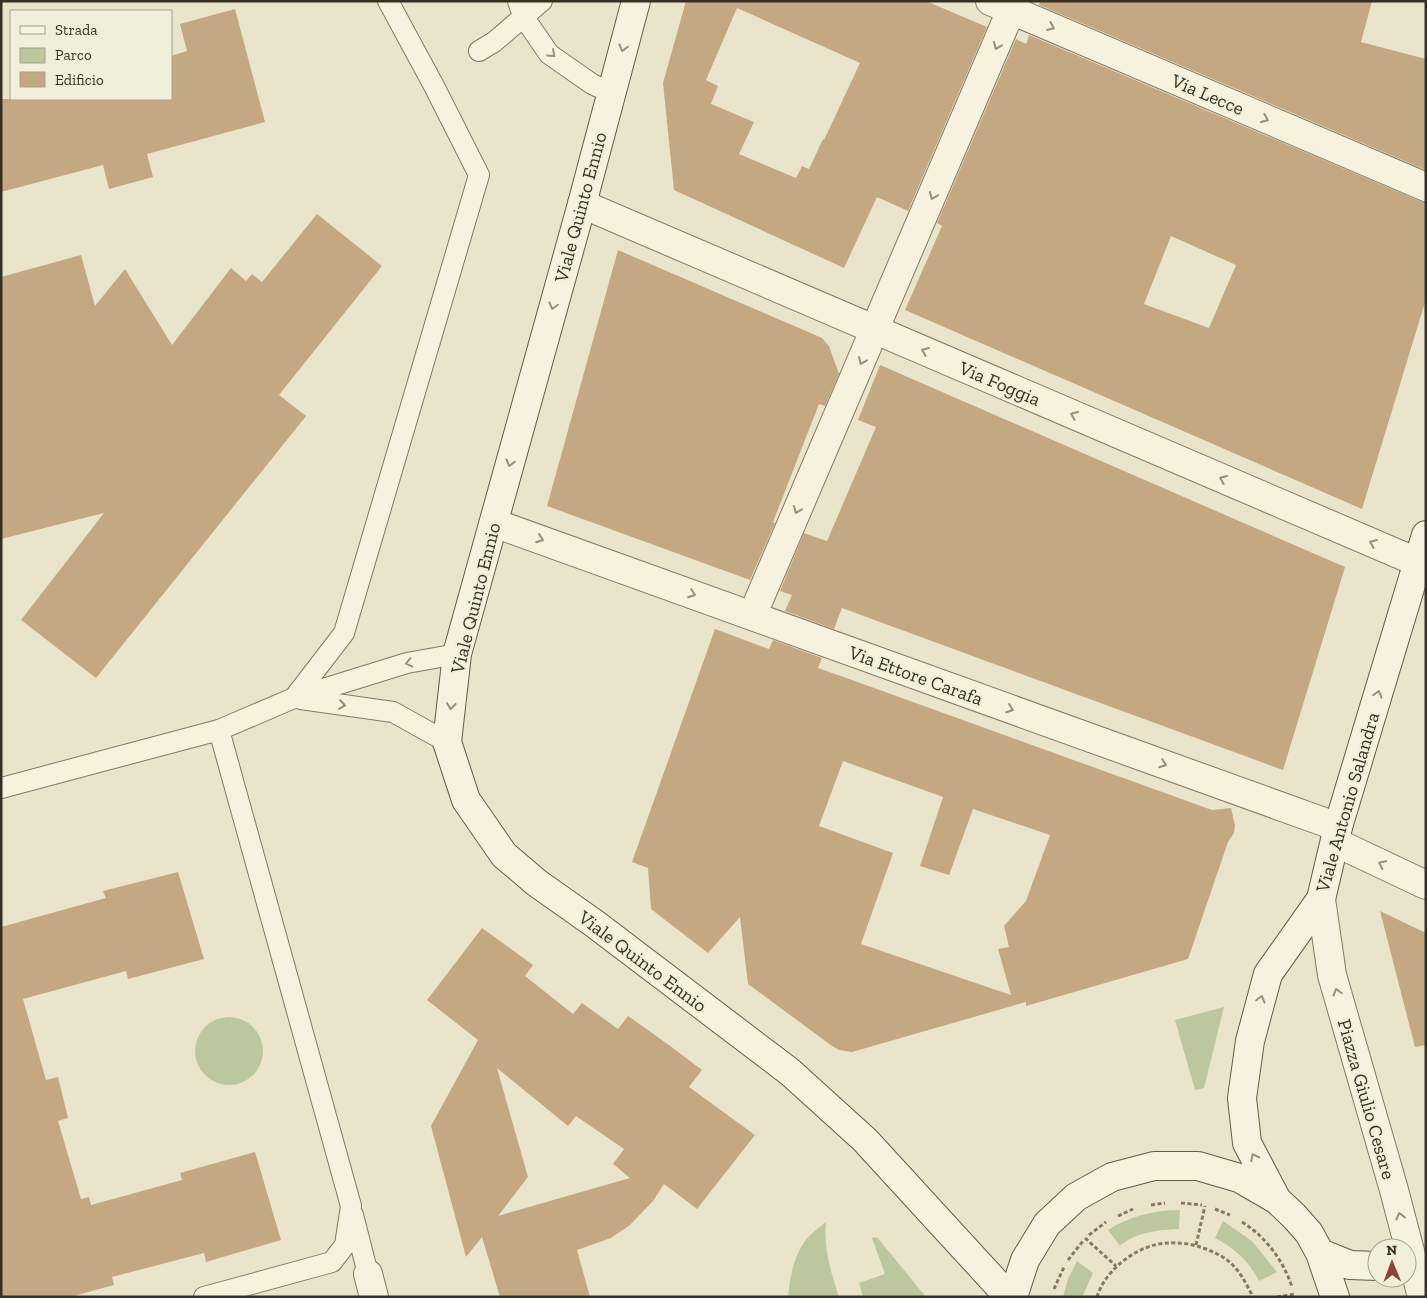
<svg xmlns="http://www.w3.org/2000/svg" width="1427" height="1298" font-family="'Zilla Slab',serif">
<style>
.green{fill:#bdc79f}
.building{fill:#c4a884;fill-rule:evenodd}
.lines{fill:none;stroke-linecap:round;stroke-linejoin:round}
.lane-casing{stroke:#857960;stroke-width:22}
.street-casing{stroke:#857960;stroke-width:30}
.secondary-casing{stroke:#675b43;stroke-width:30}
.path{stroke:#857960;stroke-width:3;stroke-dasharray:4 2.5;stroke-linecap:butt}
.lane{stroke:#f6f2dd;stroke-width:20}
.street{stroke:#f6f2dd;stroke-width:28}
.secondary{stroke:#f6f2dd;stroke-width:28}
.oneway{stroke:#969080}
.labels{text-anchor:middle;stroke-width:4.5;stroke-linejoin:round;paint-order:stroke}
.street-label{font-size:19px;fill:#372f22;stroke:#f2efd9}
</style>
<rect width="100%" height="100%" fill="#eae5ca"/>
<path class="green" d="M 1224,1007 L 1204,1088 L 1195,1090 L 1175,1020 Z
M195 1051a34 34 0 1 1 68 0a34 34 0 1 1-68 0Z
M 1180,1210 L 1179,1229 C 1158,1230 1136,1232 1120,1246 L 1108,1230 C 1130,1216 1154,1210 1180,1210 Z
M 1223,1221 L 1252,1241 L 1277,1272 L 1259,1281 C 1249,1261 1234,1248 1215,1238 Z
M 826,1222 C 823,1248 831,1272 839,1297 L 788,1297 C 790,1279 793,1259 803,1244 C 809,1235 818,1228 826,1222 Z
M 877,1237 L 926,1297 L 863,1297 L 859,1283 L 885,1274 L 872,1238 Z
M 1077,1261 L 1093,1273 L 1082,1297 L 1063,1297 L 1068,1279 Z"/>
<path class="building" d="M 686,1 L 926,1 L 987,27 L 908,211 L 877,197 L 844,268 L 674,190 L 663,83 ZM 737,8 L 860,63 L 824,140 L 823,139 L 809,169 L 802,166 L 796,178 L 739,154 L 754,122 L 711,104 L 718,86 L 706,80 Z
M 1040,1 L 1372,1 L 1361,42 L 1426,59 L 1426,170 L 1039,5 Z
M 235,9 L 265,122 L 147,154 L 153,177 L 109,189 L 103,165 L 1,192 L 1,99 L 171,99 L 171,56 L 187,51 L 180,24 Z
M 1029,35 L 1420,201 L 1426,202 L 1426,299 L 1362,509 L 905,310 L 942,226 L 937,223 L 1016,39 L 1026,44 ZM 1171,236 L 1236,265 L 1209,328 L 1144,304 Z
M 317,214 L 382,266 L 279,395 L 306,416 L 96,678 L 21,620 L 104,513 L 1,539 L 1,277 L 81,255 L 95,306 L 125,269 L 172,345 L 231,268 L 246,281 L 252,274 L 262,282 Z
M 618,250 L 822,338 L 829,346 L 839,374 L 825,406 L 819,404 L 773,522 L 775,523 L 750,580 L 547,506 Z
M 880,365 L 1345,567 L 1283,770 L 842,608 L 834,629 L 785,611 L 792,595 L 780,591 L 804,533 L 827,541 L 876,427 L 858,420 Z
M 715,629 L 769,649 L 773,640 L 822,658 L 818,668 L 852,680 L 1212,810 L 1231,808 L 1235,825 L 1234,833 L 1228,842 L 1188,959 L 1026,1006 L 1026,1002 L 852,1052 L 839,1050 L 832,1046 L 748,984 L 740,917 L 708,953 L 651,909 L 648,868 L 632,862 ZM 843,761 L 943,797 L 920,866 L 949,875 L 973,809 L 1050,835 L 1026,901 L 1004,926 L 1009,947 L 998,949 L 1011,995 L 861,944 L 893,853 L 819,826 Z
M 178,872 L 204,959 L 128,979 L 126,971 L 23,999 L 46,1080 L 58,1077 L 68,1118 L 58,1121 L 81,1199 L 89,1197 L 91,1205 L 182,1180 L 180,1173 L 255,1152 L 281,1240 L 206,1262 L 204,1253 L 112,1277 L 114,1285 L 70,1297 L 1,1297 L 1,927 L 106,898 L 103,891 Z
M 1380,911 L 1426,933 L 1426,1045 L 1415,1047 Z
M 482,928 L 533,965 L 525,976 L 573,1014 L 582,1003 L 618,1029 L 628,1016 L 669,1045 L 702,1070 L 689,1087 L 755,1135 L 697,1209 L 664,1184 L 653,1201 L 630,1225 L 611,1238 L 577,1250 L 590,1297 L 500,1297 L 482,1237 L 466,1257 L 431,1126 L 478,1040 L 427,1000 ZM 497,1068 L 568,1126 L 576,1116 L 624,1149 L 613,1164 L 630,1178 L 498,1216 L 528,1177 Z"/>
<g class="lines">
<defs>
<path id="lane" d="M 518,1 L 523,16 L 549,54 L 592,84 L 611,93
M 479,51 L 494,42 L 542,1
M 294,698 L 344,633 L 479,175 L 434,86 L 388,1
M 301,699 L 393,712 L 447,742
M 1,788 L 219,730 L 294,698 L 407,663 L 457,654
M 353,1215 L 368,1274
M 204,1297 L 332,1262 L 345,1245 L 351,1206 L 219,730"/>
<path id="street" d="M 990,1 L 1426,187
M 582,204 L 1417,562
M 494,523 L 1338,827
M 752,616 L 1015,1
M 1335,842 L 1426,885
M 1321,899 L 1332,975 L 1394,1190 L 1422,1297
M 368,1274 L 374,1297"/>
<path id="secondary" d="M 636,1 L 582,204 L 457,654 L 447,742 L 466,800 L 504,855 L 537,883 L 595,924 L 790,1072 L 865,1140 L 1009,1297
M 1277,1200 L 1247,1143 L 1242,1098 L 1250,1041 L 1268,974 L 1321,899 L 1338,827 L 1426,535
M 1320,1253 L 1350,1265 L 1377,1266
M 1407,1260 L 1411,1259
M 1013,1297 L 1025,1260 L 1047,1224 L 1076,1197 L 1112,1177 L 1154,1166 L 1198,1166 L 1239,1178 L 1277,1200 L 1294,1216 L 1309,1233 L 1320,1253 L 1335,1297"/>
</defs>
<use href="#lane" class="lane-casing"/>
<use href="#street" class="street-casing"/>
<use href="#secondary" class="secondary-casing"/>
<path class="path" d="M 1181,1203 L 1202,1205
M 1151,1205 L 1165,1203
M 1215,1209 L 1230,1215
M 1118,1216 L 1133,1209
M 1242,1222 C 1266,1237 1283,1260 1292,1287
M 1089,1235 L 1106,1222
M 1085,1238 L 1116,1266
M 1196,1245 L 1205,1206
M 1068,1260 L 1083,1241
M 1054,1289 L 1064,1267
M 1097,1297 C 1105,1269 1140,1243 1169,1243 C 1187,1242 1205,1247 1221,1256 C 1237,1265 1245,1281 1253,1297
M 1277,1297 L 1295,1294"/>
<use href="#lane" class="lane"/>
<use href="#street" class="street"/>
<use href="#secondary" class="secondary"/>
</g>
<defs><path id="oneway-chevron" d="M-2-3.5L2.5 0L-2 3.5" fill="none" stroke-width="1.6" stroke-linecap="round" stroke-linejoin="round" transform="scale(1.25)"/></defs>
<g class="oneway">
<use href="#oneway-chevron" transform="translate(1051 27) rotate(23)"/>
<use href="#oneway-chevron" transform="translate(997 46) rotate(113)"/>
<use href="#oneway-chevron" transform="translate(623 48) rotate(105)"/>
<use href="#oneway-chevron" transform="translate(552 54) rotate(42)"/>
<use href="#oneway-chevron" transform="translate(1265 119) rotate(23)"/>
<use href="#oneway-chevron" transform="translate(933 196) rotate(113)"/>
<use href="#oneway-chevron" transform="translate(553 306) rotate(105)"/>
<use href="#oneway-chevron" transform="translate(925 351) rotate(-157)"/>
<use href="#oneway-chevron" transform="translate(862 361) rotate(113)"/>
<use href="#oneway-chevron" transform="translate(1074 415) rotate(-157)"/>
<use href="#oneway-chevron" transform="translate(510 463) rotate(105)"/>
<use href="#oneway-chevron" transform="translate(1223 479) rotate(-157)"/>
<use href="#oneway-chevron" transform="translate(797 510) rotate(113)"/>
<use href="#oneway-chevron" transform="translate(540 539) rotate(20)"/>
<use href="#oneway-chevron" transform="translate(1373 543) rotate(-157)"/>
<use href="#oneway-chevron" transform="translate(692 594) rotate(20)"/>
<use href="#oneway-chevron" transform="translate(409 663) rotate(167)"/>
<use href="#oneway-chevron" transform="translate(1378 694) rotate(-74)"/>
<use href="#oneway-chevron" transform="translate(342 705) rotate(8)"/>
<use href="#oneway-chevron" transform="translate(451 706) rotate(96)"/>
<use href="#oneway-chevron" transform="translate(1010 709) rotate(20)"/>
<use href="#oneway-chevron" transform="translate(1163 764) rotate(20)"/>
<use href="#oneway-chevron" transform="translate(1382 864) rotate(-154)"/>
<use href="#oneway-chevron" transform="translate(1337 992) rotate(-106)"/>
<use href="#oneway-chevron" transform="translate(1261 999) rotate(-75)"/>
<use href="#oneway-chevron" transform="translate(1254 1157) rotate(-117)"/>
<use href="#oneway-chevron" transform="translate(1400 1216) rotate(-104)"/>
</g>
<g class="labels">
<g class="street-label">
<text transform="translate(1208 94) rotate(23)" y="7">Via Lecce</text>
<text transform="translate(580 207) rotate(-75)" y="7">Viale Quinto Ennio</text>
<text transform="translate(1000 383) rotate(23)" y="7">Via Foggia</text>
<text transform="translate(475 598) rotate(-76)" y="7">Viale Quinto Ennio</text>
<text transform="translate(916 675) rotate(20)" y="7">Via Ettore Carafa</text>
<text transform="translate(1347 802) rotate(-74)" y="7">Viale Antonio Salandra</text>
<text transform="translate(643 961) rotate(37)" y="7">Viale Quinto Ennio</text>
<text transform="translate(1367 1099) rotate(74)" y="7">Piazza Giulio Cesare</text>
</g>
</g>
<rect width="1427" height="1298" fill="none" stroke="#372f22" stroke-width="5"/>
<rect x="10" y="10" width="162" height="90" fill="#f2efd9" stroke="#a7a290"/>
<rect x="20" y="26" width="25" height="8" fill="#f6f2dd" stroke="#a7a290"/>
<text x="55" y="35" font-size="15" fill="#372f22">Strada</text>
<rect x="20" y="48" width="25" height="15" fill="#bdc79f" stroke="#a7a290"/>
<text x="55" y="60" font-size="15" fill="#372f22">Parco</text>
<rect x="20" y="72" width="25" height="15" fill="#c4a884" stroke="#a7a290"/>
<text x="55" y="85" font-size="15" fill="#372f22">Edificio</text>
<g transform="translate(1392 1263) rotate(359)"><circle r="24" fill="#f2efd9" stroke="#a7a290"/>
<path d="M0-4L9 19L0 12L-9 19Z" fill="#8d4337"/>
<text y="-8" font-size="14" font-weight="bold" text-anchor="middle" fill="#372f22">N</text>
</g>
</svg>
